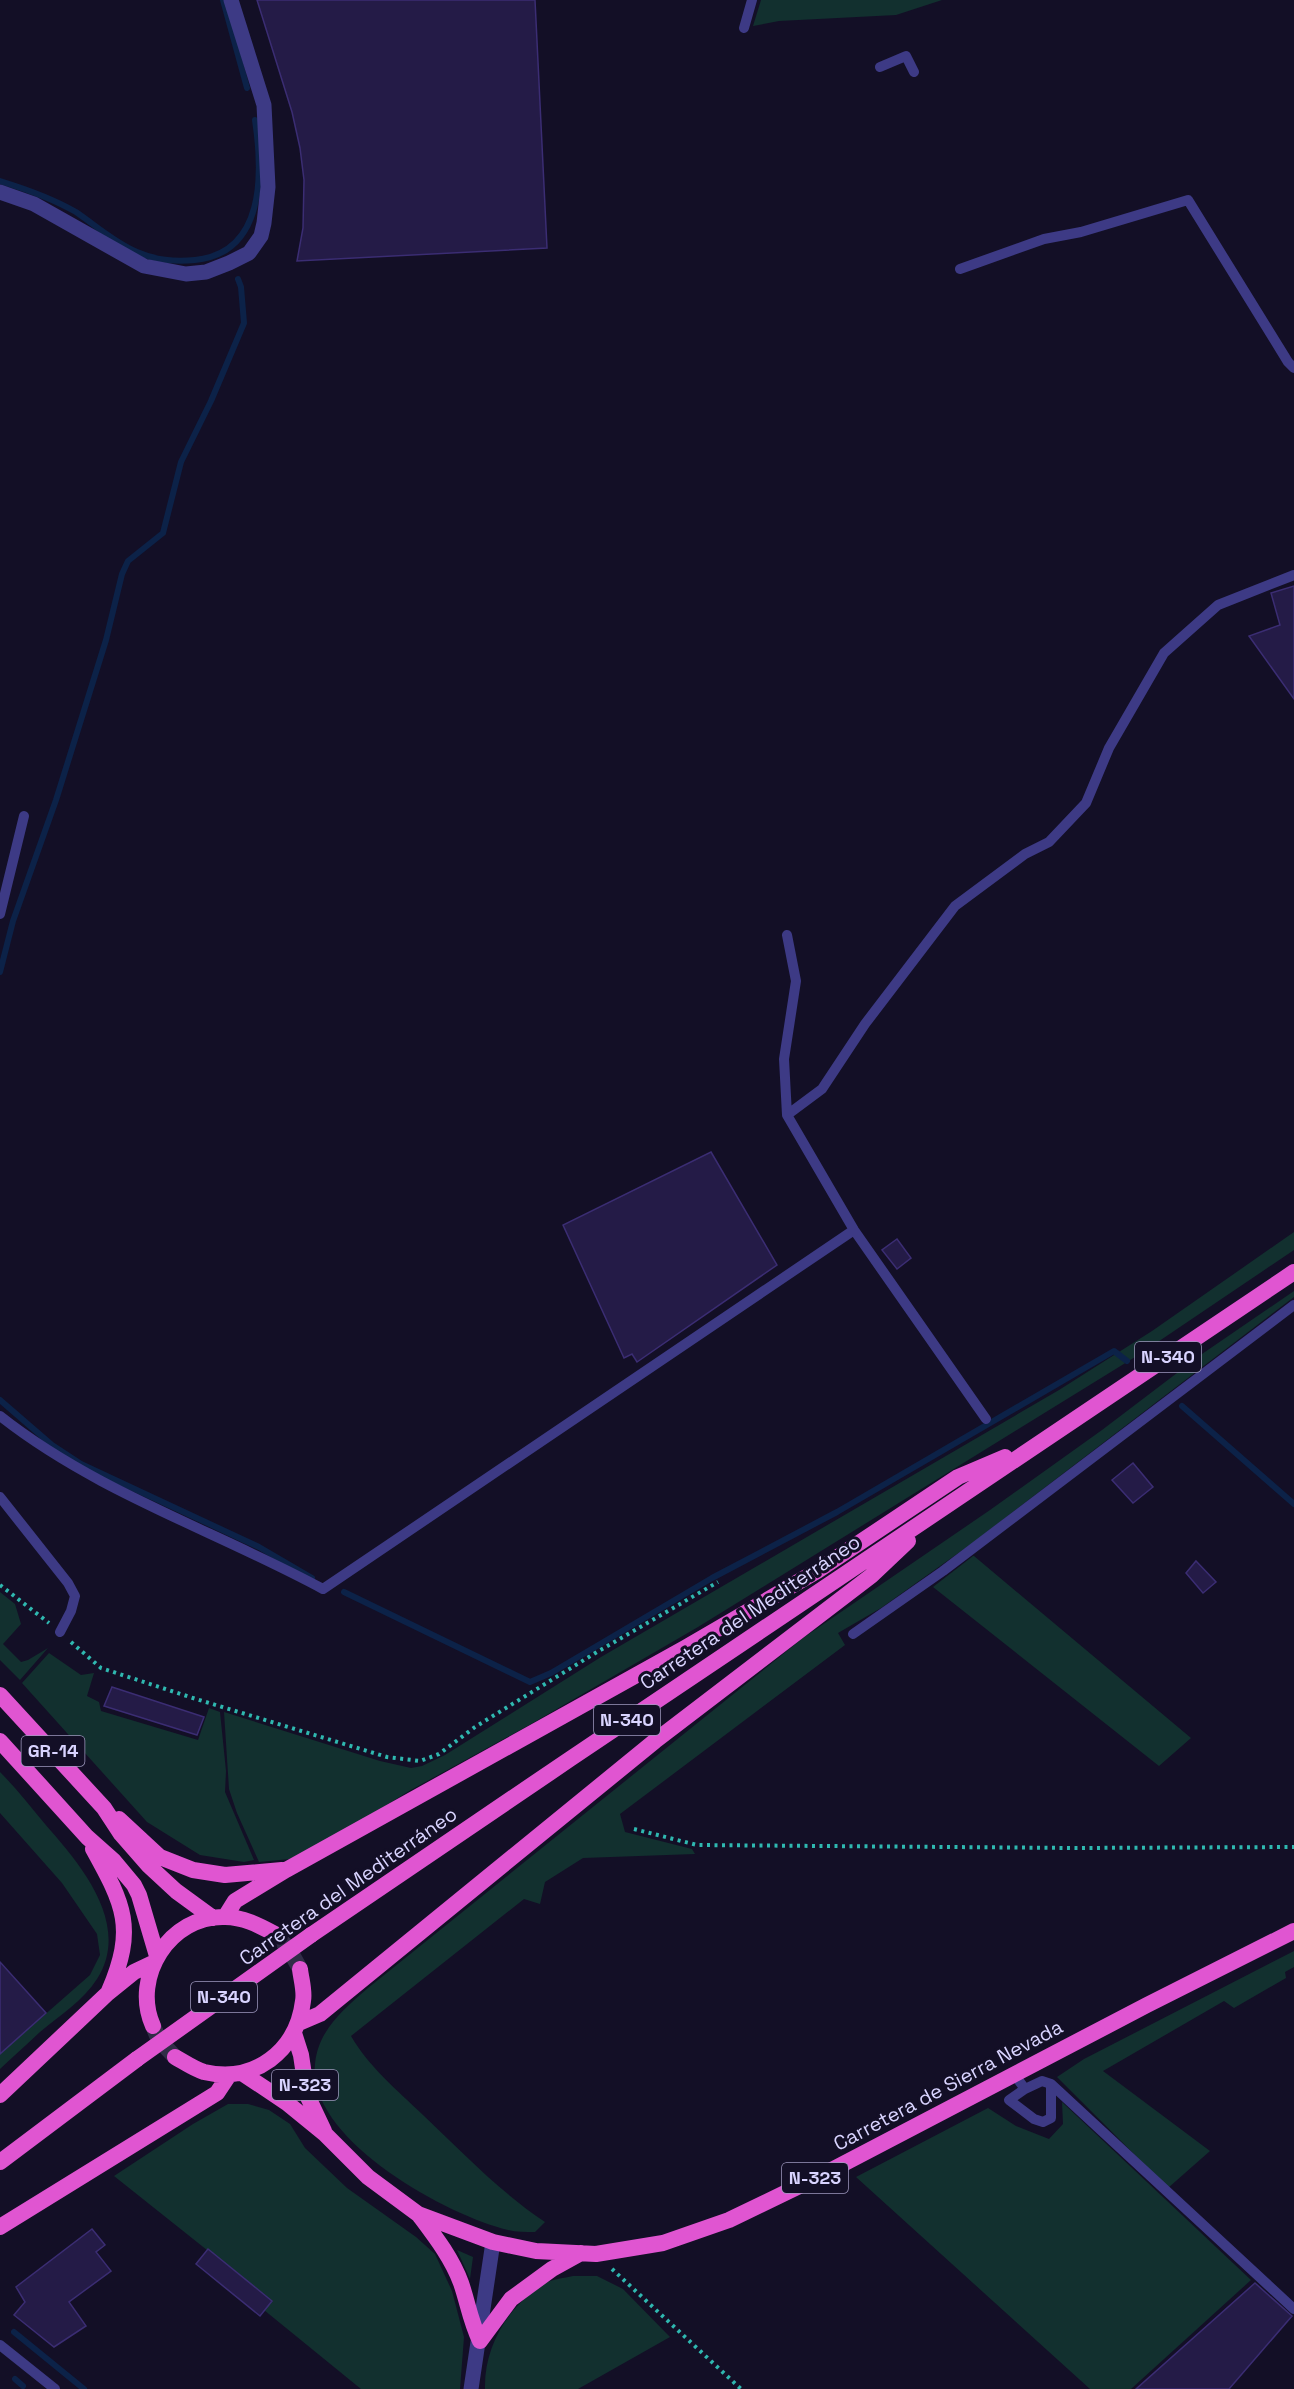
<svg xmlns="http://www.w3.org/2000/svg" width="1294" height="2389" font-family="'Space Grotesk',sans-serif">
<style>
.green{fill:#12302f}
.lines{fill:none;stroke-linecap:round;stroke-linejoin:round}
.stream{stroke:#0c2248;stroke-width:6}
.building{fill:#241b47;stroke:#3b2d73;stroke-width:1.5}
.trunk-tunnel{stroke:#312d47;stroke-width:16;stroke-dasharray:16 8;stroke-linecap:butt}
.path{stroke:#2fb8b0;stroke-width:4;stroke-dasharray:3 4.5;stroke-linecap:butt}
.service{stroke:#3d3a85;stroke-width:10}
.minor{stroke:#3d3a85;stroke-width:15}
.tertiary{stroke:#3d3a85;stroke-width:15}
.trunk{stroke:#e055d1;stroke-width:16}
.trunk-bridge{stroke:#e055d1;stroke-width:16}
.labels{text-anchor:middle;stroke-width:6;stroke-linejoin:round;paint-order:stroke}
.shield{fill:#130f26;stroke:#9e99be;stroke-width:1.5}
.shield-label{font-size:18px;font-weight:bold;fill:#d9d4ff}
.street-label{font-size:20px;fill:#d9d4ff;stroke:#130f26}
</style>
<rect width="100%" height="100%" fill="#130f26"/>
<path class="green" d="M 761,0 L 942,0 L 896,15 L 779,21 L 753,26 Z
M 1294,1232 L 1294,1250 L 1140,1354 L 698,1627 L 531,1724 L 409,1791 L 353,1826 L 290,1859 L 259,1862 L 237,1813 L 229,1789 L 224,1712 L 380,1761 L 411,1768 L 422,1766 L 445,1755 L 601,1657 L 1059,1390 L 1152,1331 Z
M 1294,1291 L 1294,1297 L 971,1544 L 881,1608 L 838,1633 L 845,1645 L 620,1814 L 625,1832 L 692,1849 L 695,1854 L 583,1858 L 545,1882 L 540,1904 L 524,1899 L 351,2036 C 369,2067 397,2090 423,2115 C 462,2152 500,2192 545,2222 L 535,2232 C 526,2232 516,2232 508,2230 C 446,2215 307,2139 315,2064 C 318,2030 344,2009 368,1988 L 803,1638 L 990,1510 L 1102,1430 L 1202,1354 Z
M 973,1556 L 974,1556 L 1191,1738 L 1159,1766 L 933,1587 Z
M 0,1592 L 15,1604 L 21,1624 L 3,1644 L 21,1662 L 28,1660 L 48,1648 L 20,1680 L 0,1660 Z
M 49,1653 L 81,1675 L 94,1673 L 87,1696 L 99,1702 L 101,1711 L 198,1740 L 209,1708 L 220,1712 L 226,1771 L 225,1792 L 254,1860 L 244,1862 L 200,1855 L 147,1822 L 22,1683 Z
M 0,1772 C 16,1788 30,1806 45,1824 C 80,1864 132,1924 97,1979 C 83,2001 59,2016 40,2032 C 27,2044 13,2057 0,2069 L 0,2054 L 90,1975 L 100,1955 L 97,1934 L 62,1883 L 0,1813 Z
M 1294,1951 L 1294,1967 L 1285,1972 L 1286,1978 L 1234,2008 L 1224,2001 L 1103,2071 L 1210,2151 L 1168,2188 L 1057,2077 L 1084,2059 Z
M 1062,2102 L 1251,2280 L 1131,2389 L 1090,2389 L 856,2177 L 988,2108 L 1016,2126 L 1049,2139 L 1063,2124 Z
M 228,2104 L 248,2104 L 269,2110 L 290,2124 L 305,2148 L 347,2188 L 416,2237 L 435,2254 L 452,2291 L 464,2337 L 460,2389 L 361,2389 L 264,2310 L 271,2301 L 114,2176 L 193,2124 Z
M 457,2250 L 473,2257 L 470,2279 Z
M 573,2276 L 597,2276 L 623,2289 L 670,2337 L 578,2389 L 485,2389 C 484,2352 502,2317 530,2294 C 535,2291 540,2285 545,2283 C 554,2279 564,2278 573,2276 Z"/>
<g class="lines">
<path class="stream" d="M 223,0 L 247,88
M 0,181 C 26,189 52,198 76,212 C 95,225 115,243 137,252 C 155,260 176,262 195,260 C 265,253 263,174 255,120
M 0,972 L 13,921 L 56,800 L 106,640 L 122,574 L 128,561 L 163,533 L 181,462 L 211,401 L 244,323 L 241,287 L 238,279
M 0,1400 L 52,1445 L 81,1464 L 259,1547 L 312,1578
M 1182,1406 L 1294,1504
M 344,1592 L 530,1682 L 551,1673 L 712,1578 L 837,1512 L 1114,1351 L 1127,1361
M 14,2332 L 84,2389
M 15,2379 L 23,2386"/>
</g>
<path class="building" d="M 257,0 L 535,0 L 547,248 L 297,261 L 303,228 L 304,180 L 300,148 L 292,112 Z
M 1294,586 L 1294,699 L 1249,636 L 1280,625 L 1271,593 Z
M 711,1152 L 777,1265 L 637,1362 L 632,1354 L 624,1358 L 563,1225 Z
M 897,1239 L 911,1258 L 897,1269 L 882,1250 Z
M 1133,1463 L 1153,1487 L 1133,1503 L 1112,1480 Z
M 1196,1561 L 1216,1582 L 1203,1593 L 1186,1573 Z
M 112,1687 L 204,1717 L 197,1735 L 104,1706 Z
M 0,1962 L 46,2013 L 0,2054 Z
M 92,2229 L 105,2245 L 96,2252 L 111,2271 L 69,2302 L 86,2326 L 54,2347 L 14,2315 L 25,2302 L 16,2287 Z
M 208,2249 L 272,2301 L 260,2316 L 196,2264 Z
M 1255,2283 L 1292,2316 L 1229,2389 L 1136,2389 Z"/>
<g class="lines">
<path class="trunk-tunnel" d="M 277,1935 L 290,1951 L 300,1969
M 153,2026 L 159,2040 L 175,2057"/>
<path class="path" d="M 0,1585 L 49,1623
M 71,1642 L 101,1668 L 196,1699 L 387,1757 L 420,1761 L 439,1754 L 475,1727 L 597,1652 L 718,1582
M 634,1829 L 697,1845 L 1075,1848 L 1294,1847
M 612,2269 L 741,2389"/>
<path class="service" d="M 744,28 L 752,0
M 880,67 L 906,56 L 914,72
M 960,269 L 1044,239 L 1081,232 L 1188,200 L 1288,362 L 1294,368
M 0,914 L 24,816
M 787,935 L 796,981 L 784,1059 L 787,1115 L 854,1230 L 986,1419
M 787,1115 L 822,1089 L 865,1024 L 955,906 L 1025,854 L 1049,842 L 1086,803 L 1109,748 L 1164,653 L 1218,605 L 1294,575
M 0,1416 C 96,1492 216,1531 323,1589 L 854,1230
M 0,1497 L 68,1583 L 75,1596 L 71,1611 L 60,1632
M 853,1634 L 943,1571 L 1294,1305
M 1014,2074 L 1025,2089 L 1042,2081 L 1051,2084 L 1294,2309
M 1025,2089 L 1009,2100 L 1034,2119 L 1043,2122 L 1051,2118 L 1051,2084
M 0,2345 L 55,2389"/>
<path class="minor" d="M 0,192 L 34,204 L 144,266 L 186,274 L 206,272 L 229,263 L 249,253 L 261,236 L 264,223 L 268,187 L 264,105 L 231,0"/>
<path class="tertiary" d="M 471,2389 L 493,2242"/>
<path class="trunk" d="M 0,1695 L 104,1808 L 121,1834 L 149,1866 L 176,1891 L 213,1918
M 0,1741 L 87,1837 L 114,1861 L 134,1885 L 139,1895 L 157,1956
M 119,1819 L 160,1857 L 193,1870 L 225,1875 L 282,1870
M 93,1849 C 124,1905 136,1928 109,1991
M 225,1917 L 235,1901 L 286,1870 L 685,1648 L 817,1571 L 958,1477 L 1005,1457
M 311,1935 L 570,1759 L 1294,1272
M 299,2023 L 320,2014 L 655,1741 L 871,1576 L 908,1541
M 153,2026 C 131,1977 170,1915 225,1917 C 244,1917 260,1926 277,1935
M 294,2033 L 301,2055 L 307,2095 L 324,2131
M 175,2057 C 184,2062 194,2069 204,2072 C 254,2084 297,2051 303,2001 C 305,1991 301,1979 300,1969
M 242,2073 L 287,2103 L 325,2134 L 368,2177 L 418,2214 L 493,2242 L 536,2251 L 596,2254 L 663,2243 L 729,2220 L 822,2175 L 1147,2005 L 1294,1931
M 0,2095 L 108,1993 L 134,1972 L 153,1963
M 0,2162 L 137,2059
M 419,2215 C 434,2235 452,2258 461,2283 C 468,2303 470,2320 480,2341 L 511,2299 L 552,2269 L 581,2253
M 0,2227 L 217,2093 L 229,2075"/>
<path class="trunk-bridge" d="M 137,2059 L 311,1935"/>
</g>
<g class="labels">
<g class="shield">
<rect x="1135" y="1342" width="66" height="30" rx="4.5"/>
<rect x="594" y="1705" width="66" height="30" rx="4.5"/>
<rect x="21.5" y="1736" width="63" height="30" rx="4.5"/>
<rect x="191" y="1982" width="66" height="30" rx="4.5"/>
<rect x="272" y="2070" width="66" height="30" rx="4.5"/>
<rect x="782" y="2163" width="66" height="30" rx="4.5"/>
</g>
<g class="shield-label">
<text x="1168" y="1363">N-340</text>
<text x="627" y="1726">N-340</text>
<text x="53" y="1757">GR-14</text>
<text x="224" y="2003">N-340</text>
<text x="305" y="2091">N-323</text>
<text x="815" y="2184">N-323</text>
</g>
<g class="street-label">
<text transform="translate(750 1612) rotate(-34)" y="7">Carretera del Mediterráneo</text>
<text transform="translate(348 1886) rotate(-35)" y="7">Carretera del Mediterráneo</text>
<text transform="translate(948 2085) rotate(-28)" y="7">Carretera de Sierra Nevada</text>
</g>
</g>
</svg>
